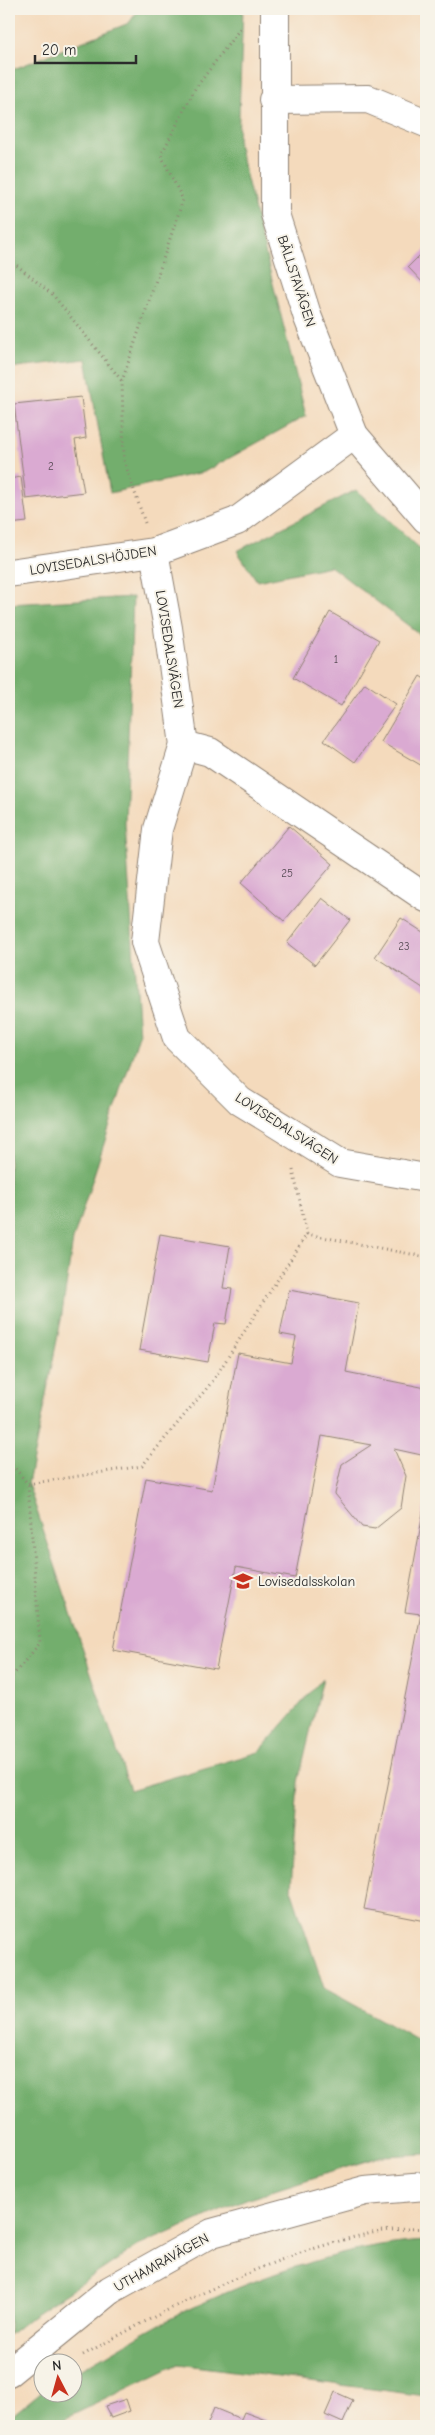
<svg xmlns="http://www.w3.org/2000/svg" width="435" height="2435" font-family="'Comic Neue',sans-serif">
<style>
.forest{fill:#73ae6d;stroke:#4f6c4c}
.building{fill:#daaad2}
.lines{fill:none;stroke-linecap:round;stroke-linejoin:round}
.minor-casing{stroke:#908274;stroke-width:30}
.tertiary-casing{stroke:#908274;stroke-width:30}
.path{stroke:#908274;stroke-width:3;stroke-dasharray:1 4;stroke-linecap:butt}
.minor{stroke:#fff;stroke-width:28}
.tertiary{stroke:#fff;stroke-width:28}
.labels{text-anchor:middle;stroke-width:4;stroke-linejoin:round;paint-order:stroke}
.number-label{font-size:11px;fill:#574b55}
.street-label{font-size:14px;fill:#2b2b2b;stroke:#f7f3e8}
.poi-label{font-size:14px;fill:#2b2b2b;stroke:#f7f3e8;text-anchor:start}
</style>
<rect width="100%" height="100%" fill="#f7f3e8"/>
<filter id="ink" filterUnits="userSpaceOnUse"><feTurbulence type="fractalNoise" baseFrequency=".02" numOctaves="2"/><feDisplacementMap in="SourceGraphic" scale="10" xChannelSelector="R" yChannelSelector="G"/><feConvolveMatrix kernelMatrix="1 2 1 2 8 2 1 2 1" color-interpolation-filters="sRGB"/></filter>
<filter id="wash" filterUnits="userSpaceOnUse"><feTurbulence type="fractalNoise" baseFrequency=".0096" numOctaves="4" result="noise"/><feDisplacementMap in="SourceGraphic" scale="20" xChannelSelector="R" yChannelSelector="G"/><feGaussianBlur stdDeviation="1.12" result="paint"/><feColorMatrix in="noise" values="0 0 0 0 0 0 0 0 0 0 0 0 0 0 0 0 0 1.4 0 .05"/><feComposite in="paint" operator="in"/></filter>
<g filter="url(#wash)">
<rect width="100%" height="100%" fill="#f4dabc"/>
<path class="forest" d="M 139,9 L 243,9 L 238,143 L 306,416 L 204,472 L 110,493 L 86,359 L 9,368 L 9,71 L 129,23 Z
M 356,490 L 426,554 L 426,639 L 330,566 L 257,581 L 237,551 Z
M 133,597 L 125,824 L 139,1035 L 73,1240 L 61,1320 L 28,1484 L 130,1790 L 259,1752 L 323,1678 L 298,1782 L 291,1889 L 324,1988 L 426,2045 L 426,2154 L 382,2156 L 246,2199 L 138,2246 L 32,2316 L 9,2335 L 9,604 Z
M 426,2241 L 426,2396 L 178,2364 L 50,2426 L 9,2426 L 9,2418 L 42,2391 L 72,2392 L 73,2374 C 103,2358 132,2339 162,2323 C 239,2283 340,2245 426,2241 Z"/>
<g id="blocks">
<path class="building" d="M 426,249 L 426,286 L 408,267 Z
M 81,397 L 86,438 L 75,440 L 84,492 L 26,499 L 14,404 Z
M 21,477 L 27,522 L 9,524 L 9,479 Z
M 330,612 L 379,640 L 341,706 L 293,678 Z
M 420,676 L 426,680 L 426,763 L 424,767 L 381,742 Z
M 365,683 L 396,704 L 355,762 L 324,740 Z
M 289,826 L 333,864 L 284,921 L 241,883 Z
M 322,898 L 350,920 L 315,965 L 287,943 Z
M 401,918 L 426,934 L 426,990 L 375,957 Z
M 160,1234 L 230,1246 L 223,1288 L 232,1289 L 226,1324 L 215,1323 L 208,1362 L 139,1350 Z
M 289,1290 L 359,1303 L 346,1372 L 426,1388 L 426,1456 L 394,1449 L 406,1476 L 401,1508 L 375,1529 L 362,1527 L 335,1494 L 342,1464 L 371,1445 L 322,1436 L 295,1578 L 236,1567 L 216,1669 L 113,1650 L 146,1478 L 212,1490 L 238,1353 L 291,1363 L 296,1337 L 280,1334 Z
M 425,1502 L 426,1503 L 426,1921 L 364,1909 L 421,1614 L 405,1612 Z
M 335,2392 L 353,2400 L 343,2423 L 325,2415 Z
M 126,2399 L 130,2411 L 111,2418 L 105,2406 Z
M 214,2408 L 241,2419 L 244,2412 L 271,2422 L 269,2426 L 207,2426 Z"/>
</g>
</g>
<g filter="url(#ink)">
<use href="#blocks" fill-opacity="0" stroke="#908274" stroke-width="1"/>
<g class="lines">
<defs>
<path id="minor" d="M 273,100 L 368,99 L 426,123
M 154,552 L 168,628 L 184,745 L 210,752 L 426,898
M 9,573 L 154,552 L 237,521 L 354,435
M 184,745 L 158,829 L 145,942 L 177,1038 L 240,1101 L 340,1163 L 420,1177
M 9,2372 L 110,2290 L 212,2233 L 365,2191 L 426,2186"/>
<path id="tertiary" d="M 275,9 L 275,214 L 308,318 L 354,435 L 426,519"/>
</defs>
<use href="#minor" class="minor-casing"/>
<use href="#tertiary" class="tertiary-casing"/>
<path class="path" d="M 9,259 L 53,295 L 122,381
M 145,523 L 124,460 L 122,381 L 183,200 L 161,155 L 195,89 L 242,26
M 293,1170 L 307,1234 L 426,1257
M 9,1461 L 28,1484 L 142,1466 L 212,1382 L 307,1234
M 9,1680 L 40,1643 L 28,1484
M 83,2355 C 174,2305 274,2253 377,2232 C 393,2229 410,2229 426,2228"/>
<use href="#minor" class="minor"/>
<use href="#tertiary" class="tertiary"/>
</g>
</g>
<defs>
<symbol id="school-bare" viewBox="-9 -9 18 18"><path d="M0-5L7-2L0 1L-7-2ZM-4 1L0 2.5L4 1V4Q0 6-4 4Z" fill="#c8321e" stroke="#f7f3e8" stroke-width="2.5" paint-order="stroke"/></symbol>
</defs>
<g fill-rule="evenodd">
<use href="#school-bare" x="229" y="1567" width="28" height="28"/>
</g>
<g class="labels">
<g class="number-label">
<text x="51" y="470">2</text>
<text x="336" y="663">1</text>
<text x="287" y="877">25</text>
<text x="404" y="950">23</text>
</g>
<g class="street-label">
<text transform="translate(297 281) rotate(72)" y="5">BÄLLSTAVÄGEN</text>
<text transform="translate(93 560) rotate(-9)" y="5">LOVISEDALSHÖJDEN</text>
<text transform="translate(170 649) rotate(81)" y="5">LOVISEDALSVÄGEN</text>
<text transform="translate(287 1128) rotate(33)" y="5">LOVISEDALSVÄGEN</text>
<text transform="translate(161 2262) rotate(-29)" y="5">UTHAMRAVÄGEN</text>
</g>
<g class="poi-label">
<text x="258" y="1586">Lovisedalsskolan</text>
</g>
</g>
<rect width="435" height="2435" fill="none" stroke="#f7f3e8" stroke-width="30"/>
<g transform="translate(58 2378) rotate(354)"><circle r="24" fill="#f7f3e8" stroke="#a5a39c"/>
<path d="M0-4L9 19L0 12L-9 19Z" fill="#c8321e"/>
<text y="-8" font-size="14" font-weight="bold" text-anchor="middle" fill="#2b2b2b">N</text>
</g>
<path d="M35 55v8h101v-8" fill="none" stroke="#2b2b2b" stroke-width="2.5"/>
<text x="42" y="55" font-size="15" fill="#2b2b2b" stroke="#f7f3e8" stroke-width="4" paint-order="stroke">20 m</text>
</svg>
